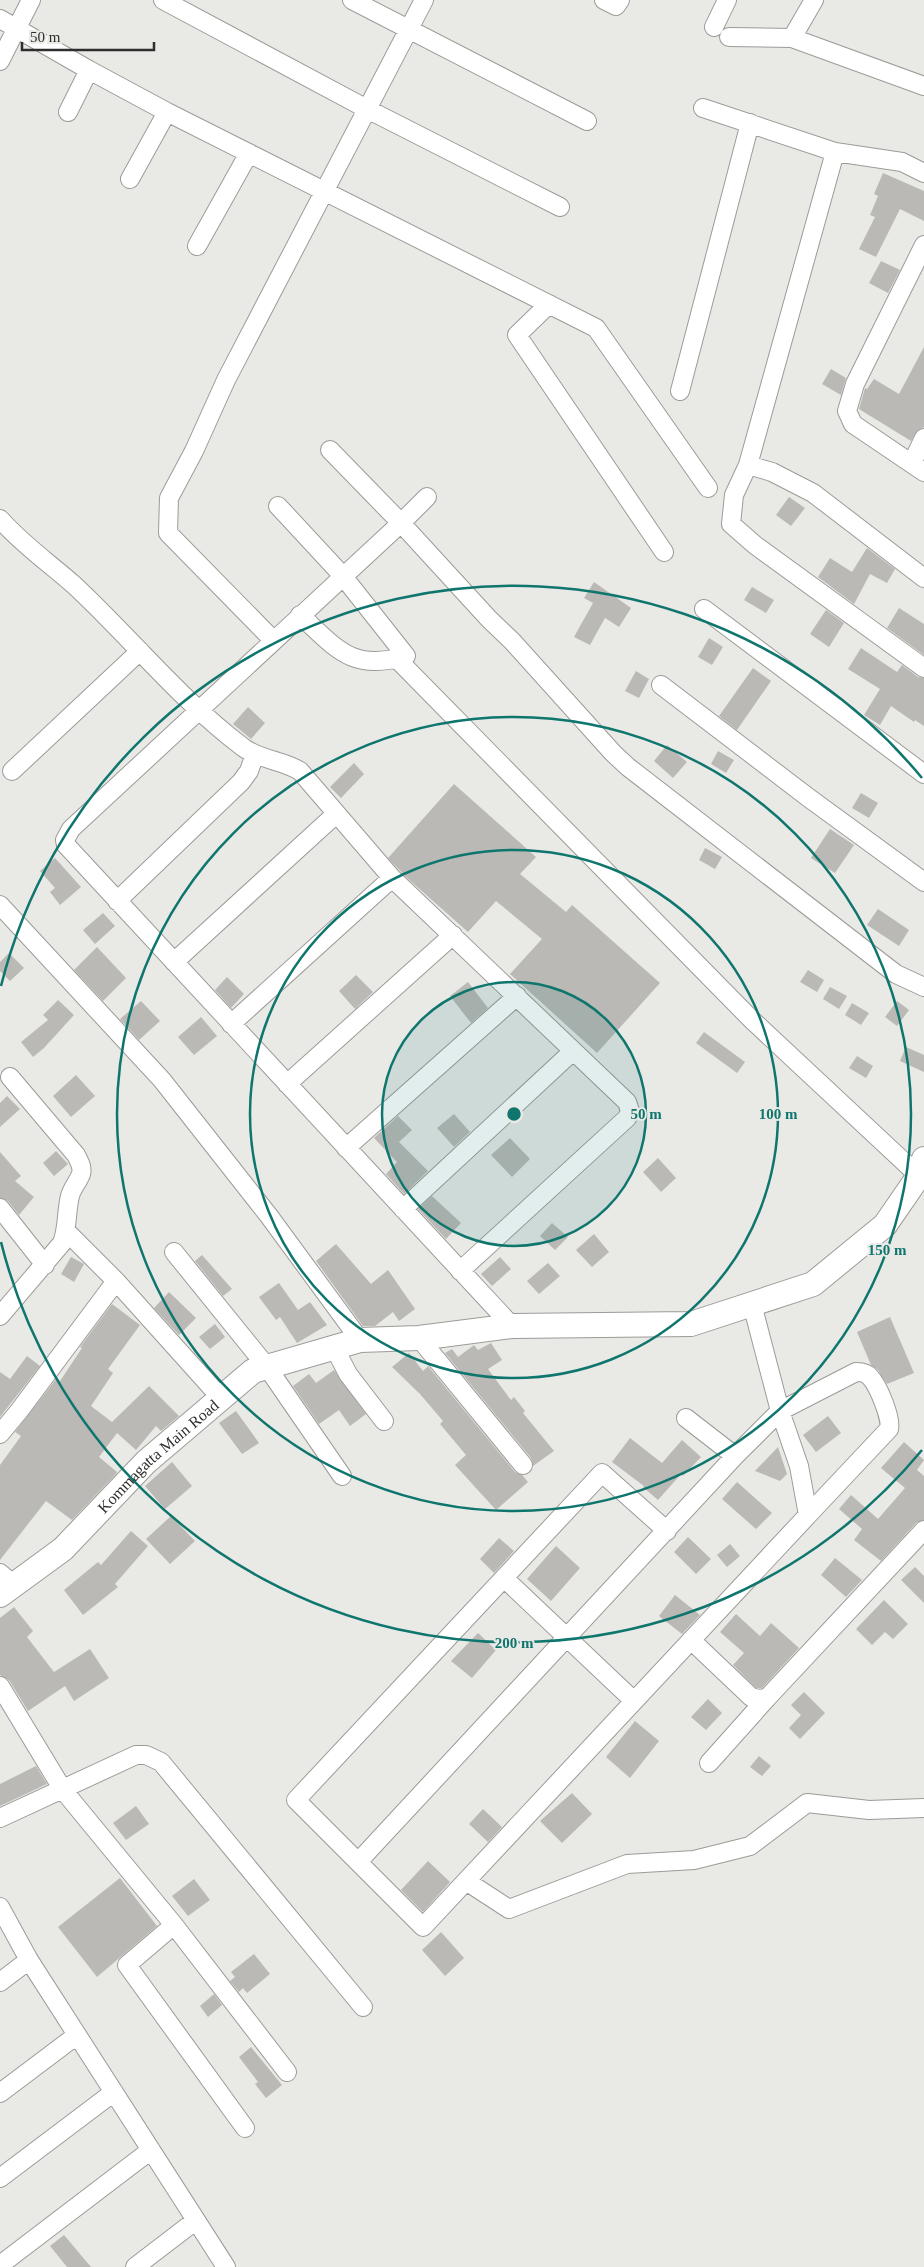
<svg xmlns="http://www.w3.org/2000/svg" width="924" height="2267" font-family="Georgia,serif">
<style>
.building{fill:#bab9b6}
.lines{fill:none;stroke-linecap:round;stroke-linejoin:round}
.street-casing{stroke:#9c9b98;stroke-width:20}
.secondary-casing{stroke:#9c9b98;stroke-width:26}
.street{stroke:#fff;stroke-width:18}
.secondary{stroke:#fff;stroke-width:24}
.ring{fill:none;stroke:#0f766e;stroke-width:2.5}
.labels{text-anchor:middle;stroke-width:4;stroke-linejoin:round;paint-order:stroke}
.street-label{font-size:16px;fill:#2e2e2c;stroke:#e9e9e6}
.centre{fill:#0f766e;stroke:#e9e9e6;stroke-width:2.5}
.ring-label{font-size:15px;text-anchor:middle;font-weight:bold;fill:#0f766e;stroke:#e9e9e6;stroke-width:4;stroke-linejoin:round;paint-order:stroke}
</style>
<rect width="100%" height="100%" fill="#e9e9e6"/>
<path class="building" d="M 883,173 L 924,191 L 924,221 L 900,209 L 876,257 L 859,249 L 875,217 L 870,215 L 878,196 L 874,194 Z
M 881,261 L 900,270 L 888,293 L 869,283 Z
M 924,347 L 924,427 L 918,430 L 911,441 L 859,409 L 865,388 L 867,389 L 874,379 L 899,394 Z
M 831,369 L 846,378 L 841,395 L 822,384 Z
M 789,497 L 805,508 L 791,526 L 776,515 Z
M 867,548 L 895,569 L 887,583 L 870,574 L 854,604 L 818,577 L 830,558 L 852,572 Z
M 594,582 L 631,608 L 619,627 L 605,618 L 590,645 L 574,637 L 593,603 L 584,598 Z
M 752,587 L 774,600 L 766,613 L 744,600 Z
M 899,608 L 924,624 L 924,655 L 887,628 Z
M 826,610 L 844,623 L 829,647 L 810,634 Z
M 709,638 L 723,647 L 712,665 L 698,657 Z
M 861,648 L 897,672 L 902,665 L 918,677 L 924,678 L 924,726 L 915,720 L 914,722 L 891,706 L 880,725 L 864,715 L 880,689 L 848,669 Z
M 753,668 L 771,681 L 737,730 L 719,716 Z
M 636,671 L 649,679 L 639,698 L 625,691 Z
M 248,707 L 265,723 L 251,739 L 233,724 Z
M 667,745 L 687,762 L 673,778 L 654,761 Z
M 718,751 L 734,760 L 726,773 L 711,764 Z
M 354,763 L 364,774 L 341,798 L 330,787 Z
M 454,784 L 536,857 L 520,874 L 566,912 L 572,905 L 660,983 L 597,1053 L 510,974 L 542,939 L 496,901 L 468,932 L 406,877 L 388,858 Z
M 861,793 L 878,803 L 869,818 L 852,808 Z
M 830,829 L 854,845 L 835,873 L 811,858 Z
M 705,848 L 722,857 L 715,869 L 699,860 Z
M 55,858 L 81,887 L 60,905 L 50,892 L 55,888 L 40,871 Z
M 878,909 L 909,930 L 899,946 L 867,925 Z
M 103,913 L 115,926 L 95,944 L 83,930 Z
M 97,947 L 126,978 L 103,1001 L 74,970 Z
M 9,953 L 24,968 L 10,981 L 0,971 L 0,962 Z
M 808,970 L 824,980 L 817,992 L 800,982 Z
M 356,975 L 373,992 L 355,1009 L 339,991 Z
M 227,977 L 244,994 L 231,1008 L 215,990 Z
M 468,982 L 488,1008 L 471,1023 L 450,996 Z
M 830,987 L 847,996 L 839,1009 L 823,999 Z
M 58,1000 L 74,1015 L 44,1048 L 33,1057 L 21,1042 L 48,1020 L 43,1015 Z
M 141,1001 L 160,1021 L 139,1040 L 120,1019 Z
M 897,1001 L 909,1010 L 897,1026 L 885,1017 Z
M 852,1003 L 869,1013 L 861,1025 L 845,1015 Z
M 201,1017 L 217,1036 L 194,1055 L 178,1037 Z
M 704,1032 L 745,1062 L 737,1073 L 696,1043 Z
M 906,1047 L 924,1055 L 924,1072 L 900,1061 Z
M 857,1056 L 873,1066 L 866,1078 L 849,1068 Z
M 76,1075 L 95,1096 L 71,1117 L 53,1096 Z
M 7,1096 L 20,1109 L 0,1127 L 0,1103 Z
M 454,1114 L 470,1132 L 454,1147 L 437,1128 Z
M 398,1116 L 412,1130 L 399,1142 L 428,1171 L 404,1194 L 386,1174 L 397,1162 L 374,1138 Z
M 510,1138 L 530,1159 L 512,1177 L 491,1155 Z
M 56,1151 L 68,1164 L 54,1176 L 43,1163 Z
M 0,1152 L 21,1176 L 15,1181 L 34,1197 L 19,1215 L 8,1201 L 0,1198 Z
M 658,1158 L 676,1178 L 661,1192 L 643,1172 Z
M 432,1196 L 461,1223 L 446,1239 L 418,1209 Z
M 552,1223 L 568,1237 L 555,1250 L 540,1236 Z
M 594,1234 L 609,1252 L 592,1267 L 576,1250 Z
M 336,1244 L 371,1284 L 388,1270 L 415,1309 L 399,1321 L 393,1312 L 375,1326 L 363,1326 L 316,1261 Z
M 202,1255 L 232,1289 L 223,1296 L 195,1261 Z
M 71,1257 L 84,1264 L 74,1282 L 61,1274 Z
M 500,1257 L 511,1269 L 492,1286 L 481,1274 Z
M 548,1263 L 560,1276 L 539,1294 L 527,1281 Z
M 279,1283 L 298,1310 L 310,1302 L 327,1325 L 297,1343 L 280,1317 L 276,1320 L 259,1297 Z
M 169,1292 L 196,1318 L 179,1335 L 154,1308 Z
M 112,1304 L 140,1325 L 108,1369 L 113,1373 L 91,1406 L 112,1422 L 149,1386 L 179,1416 L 161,1431 L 156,1426 L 136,1450 L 117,1433 L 99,1457 L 117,1472 L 116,1474 L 72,1520 L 46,1501 L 0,1560 L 0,1465 L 21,1436 L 15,1432 L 57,1378 L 60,1381 L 82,1348 L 80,1347 Z
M 890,1317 L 914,1373 L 887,1384 L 878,1370 L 871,1365 L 857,1332 Z
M 215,1324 L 225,1337 L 210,1349 L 199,1337 Z
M 491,1343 L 502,1360 L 488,1369 L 511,1400 L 514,1397 L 525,1411 L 523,1413 L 554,1451 L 533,1466 L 531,1458 L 445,1353 L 452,1349 L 458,1357 L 474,1345 L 478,1350 Z
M 409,1353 L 423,1371 L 428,1366 L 515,1472 L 522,1475 L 528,1482 L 496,1510 L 455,1465 L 466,1455 L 440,1424 L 443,1421 L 420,1394 L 392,1367 Z
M 27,1356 L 40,1366 L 0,1417 L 0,1372 L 10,1379 Z
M 334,1370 L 366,1414 L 350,1426 L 339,1410 L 319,1424 L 293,1386 L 309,1374 L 316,1383 Z
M 236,1411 L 259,1443 L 242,1454 L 219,1423 Z
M 828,1416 L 841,1433 L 816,1452 L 803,1435 Z
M 630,1438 L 662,1463 L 682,1440 L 701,1457 L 683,1476 L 681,1474 L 658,1500 L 643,1487 L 644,1486 L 612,1462 Z
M 904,1442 L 924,1460 L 917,1470 L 924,1476 L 924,1520 L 916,1523 L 881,1561 L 854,1540 L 862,1529 L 839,1509 L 851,1495 L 878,1519 L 905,1488 L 881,1468 Z
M 778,1447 L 787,1474 L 780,1481 L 755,1471 Z
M 172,1462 L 192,1486 L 165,1509 L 145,1486 Z
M 737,1482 L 772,1513 L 756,1529 L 722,1499 Z
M 171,1516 L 195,1541 L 170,1564 L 146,1539 Z
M 131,1531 L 148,1546 L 115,1584 L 118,1587 L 83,1615 L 64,1590 L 98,1562 L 101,1565 Z
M 688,1537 L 711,1559 L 696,1574 L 674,1552 Z
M 499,1538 L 514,1551 L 494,1573 L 480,1559 Z
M 730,1544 L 740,1556 L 727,1567 L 717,1555 Z
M 556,1546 L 580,1568 L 551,1601 L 527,1579 Z
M 835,1558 L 862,1580 L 846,1597 L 821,1575 Z
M 915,1567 L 924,1576 L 924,1603 L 901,1580 Z
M 675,1595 L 700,1615 L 682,1634 L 659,1616 Z
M 884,1600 L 908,1624 L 893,1639 L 885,1632 L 872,1645 L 856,1629 Z
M 14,1607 L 33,1631 L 27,1637 L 54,1672 L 90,1649 L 109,1678 L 74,1701 L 65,1686 L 28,1711 L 9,1680 L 0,1675 L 0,1618 Z
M 736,1614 L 760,1636 L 771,1623 L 799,1648 L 762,1688 L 756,1688 L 733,1665 L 744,1653 L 720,1632 Z
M 478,1633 L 496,1650 L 472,1678 L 451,1661 Z
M 804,1692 L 825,1713 L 800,1739 L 789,1728 L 801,1715 L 791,1705 Z
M 708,1699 L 722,1713 L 706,1730 L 691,1717 Z
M 635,1721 L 659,1741 L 630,1778 L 606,1757 Z
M 759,1756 L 771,1766 L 762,1776 L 750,1767 Z
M 36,1766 L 47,1784 L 0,1806 L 0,1784 Z
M 572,1793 L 592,1814 L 562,1843 L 540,1821 Z
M 136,1806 L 149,1824 L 126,1840 L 113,1823 Z
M 483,1809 L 502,1827 L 488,1842 L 469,1824 Z
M 428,1861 L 450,1882 L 423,1912 L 401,1890 Z
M 120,1878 L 157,1926 L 97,1977 L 58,1927 Z
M 194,1879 L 210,1900 L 188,1916 L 172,1896 Z
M 441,1932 L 464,1958 L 445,1976 L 422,1950 Z
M 254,1954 L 270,1974 L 247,1993 L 243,1988 L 239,1992 L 230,1981 L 235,1977 L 231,1972 Z
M 214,1994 L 222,2005 L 208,2017 L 200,2006 Z
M 251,2047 L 282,2085 L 266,2098 L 255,2084 L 258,2082 L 239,2057 Z
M 64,2235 L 91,2267 L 67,2267 L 50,2246 Z"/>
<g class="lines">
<defs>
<path id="street" d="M 163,0 L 367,109 L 560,207
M 352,0 L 587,121
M 604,0 L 616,6 L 620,0
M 0,19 L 89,70 L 167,112 L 596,328 L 708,488
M 714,27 L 727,0
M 729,37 L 792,38 L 924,86
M 792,38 L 814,0
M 0,61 L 31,0
M 703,108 L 835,152 L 902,162 L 924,173
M 68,112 L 89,70
M 835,152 L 748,465 L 772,472 L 813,493 L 924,578
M 130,179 L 167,112
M 924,245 L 855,384 L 847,411 L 853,424 L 924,472
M 197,246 L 249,153
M 549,304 L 517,335 L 664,552
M 680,391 L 750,123
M 330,450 L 401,523 L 427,497
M 912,463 L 924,438
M 748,465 L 734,495 L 731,524 L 755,545 L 924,668
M 278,506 L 342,575 L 406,656 C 352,672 337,649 300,615
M 0,519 C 22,544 49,563 74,585 C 131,638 181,701 244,748 C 261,760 282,760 300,771 L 392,878 L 627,1102 L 630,1111 L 627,1118 L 460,1271
M 704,609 L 924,774
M 273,640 L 168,533 L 169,498 L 194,451 L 226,380 L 424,0
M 397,659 L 752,1020 L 918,1175
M 661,685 L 809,798 L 924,882
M 12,771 L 140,651
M 117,901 L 241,782 L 249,771 L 255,754
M 0,905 L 162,1080 L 269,1216 L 360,1340
M 174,962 L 336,814
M 231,1024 L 392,878
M 287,1084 L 453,935
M 346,1148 L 517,996
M 0,1208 L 45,1265
M 403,1209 L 572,1052
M 67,1232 L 116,1281
M 174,1252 L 267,1367 L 342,1476
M 0,1316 L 62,1243 C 68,1228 66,1212 70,1196 C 72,1188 78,1182 81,1174 C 83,1167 79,1161 76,1155 L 10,1077
M 512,1326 L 66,845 L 65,840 L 71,829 L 401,523 L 489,619 L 512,641 L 613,753 L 628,767 L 896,974 L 924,987
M 419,1338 L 523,1465
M 334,1347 L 348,1374 L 384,1421
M 686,1418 L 735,1456
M 0,1434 L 19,1411 L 116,1281 L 221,1398
M 667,1531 L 602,1473 L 296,1800 L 423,1927 L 808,1515 L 799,1466 L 780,1411 L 752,1304
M 0,1573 L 14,1585
M 504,1578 L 634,1701
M 691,1640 L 751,1697 L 758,1699 L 767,1698 L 924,1530
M 0,1686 L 63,1790 L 174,1925 L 287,2072
M 709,1763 L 767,1698
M 0,1818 L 136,1755 L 146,1755 L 161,1762 L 363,2007
M 358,1862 L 735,1456 L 780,1411 L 856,1372 C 861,1372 867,1373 870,1377 C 878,1385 892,1419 889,1429 L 808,1515
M 466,1881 L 509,1909 L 627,1864 L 694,1860 L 750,1846 L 807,1803 L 869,1810 L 924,1808
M 0,1907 L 29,1960 L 226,2267
M 174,1925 L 127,1965 L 245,2128
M 0,1982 L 29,1960
M 0,2093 L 77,2035
M 0,2178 L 114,2092
M 0,2265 L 151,2150
M 135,2267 L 195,2221"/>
<g id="secondary">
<path id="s1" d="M 0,1595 L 63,1549 L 146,1462 L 253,1371 L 360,1340 L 419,1338 L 512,1326 L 691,1324 L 813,1284 L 885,1225 L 916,1180 L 924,1159"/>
</g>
</defs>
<use href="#street" class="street-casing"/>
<use href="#secondary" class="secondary-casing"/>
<use href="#street" class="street"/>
<use href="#secondary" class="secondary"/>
</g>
<circle cx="514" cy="1114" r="132" fill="#0f766e" fill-opacity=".12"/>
<g class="ring">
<circle cx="514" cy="1114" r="132"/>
<circle cx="514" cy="1114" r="264"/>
<circle cx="514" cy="1114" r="397"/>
<path d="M922 1450A529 529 0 0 1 1 1242M1 986A529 529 0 0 1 922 778"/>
</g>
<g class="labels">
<g class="street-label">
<text dy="6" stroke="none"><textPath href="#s1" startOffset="211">Kommagatta Main Road</textPath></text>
</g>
</g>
<circle cx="514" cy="1114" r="8" class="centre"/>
<g class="ring-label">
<text x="646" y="1119">50 m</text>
<text x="778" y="1119">100 m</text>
<text x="887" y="1255">150 m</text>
<text x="514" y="1648">200 m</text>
</g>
<path d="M22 42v8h132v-8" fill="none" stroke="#2e2e2c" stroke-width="2.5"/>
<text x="30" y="42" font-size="15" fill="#2e2e2c" stroke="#e9e9e6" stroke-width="4" paint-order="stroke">50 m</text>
</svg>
